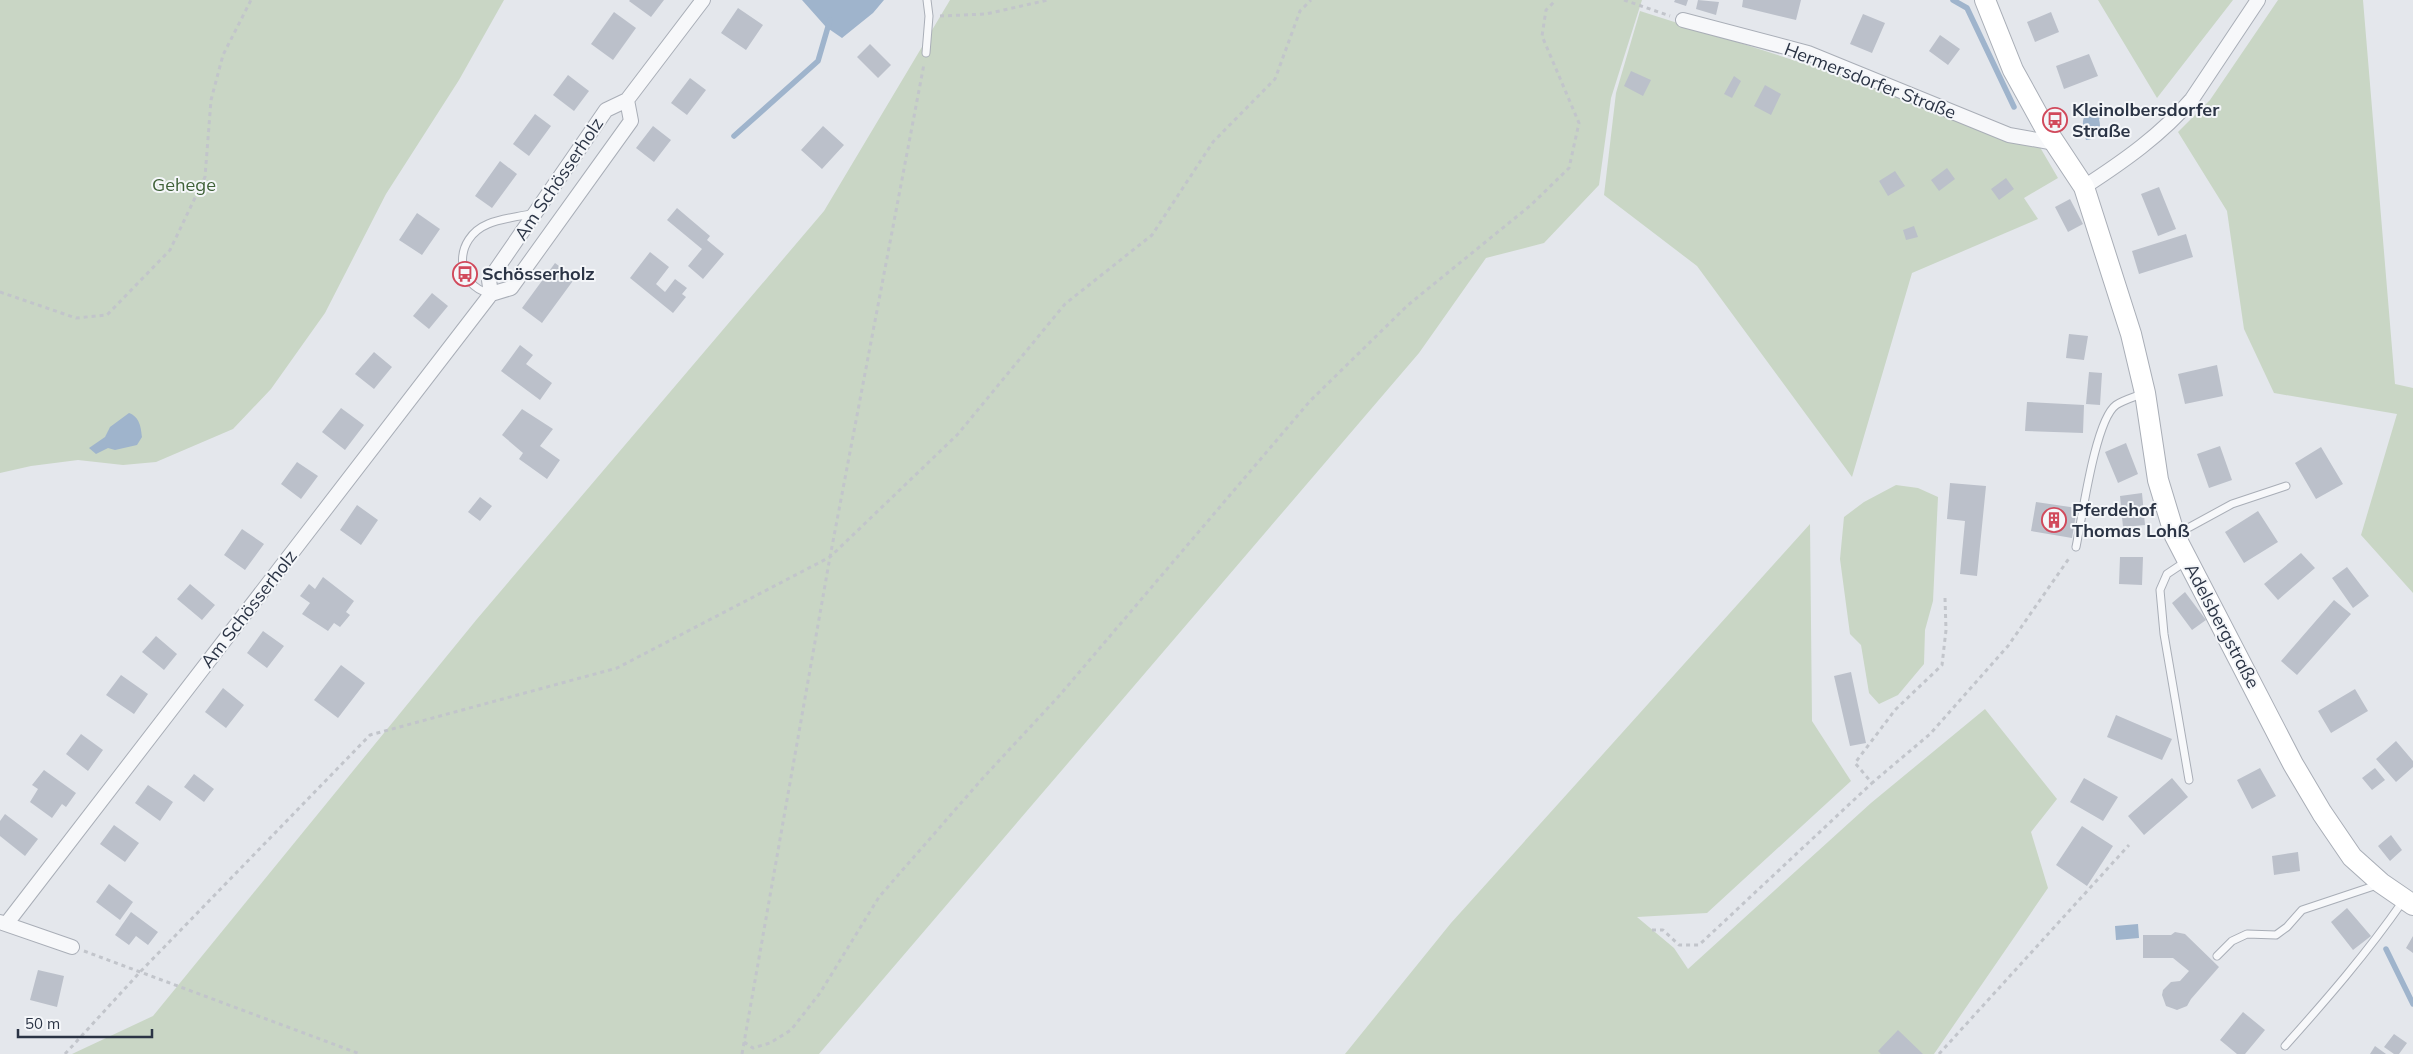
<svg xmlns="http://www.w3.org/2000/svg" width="2413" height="1054" font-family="Mulish,sans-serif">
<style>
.green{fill:#c9d6c5}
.water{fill:#9fb4cc}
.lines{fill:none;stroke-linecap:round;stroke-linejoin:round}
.stream{stroke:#9fb4cc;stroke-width:5.5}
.building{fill:#bbc0ca}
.lane-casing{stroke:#a9aeb7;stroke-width:9}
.street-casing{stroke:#a9aeb7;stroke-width:16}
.secondary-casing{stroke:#a9aeb7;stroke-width:22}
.path{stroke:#c2c5cb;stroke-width:3;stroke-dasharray:4 4;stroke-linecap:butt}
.lane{stroke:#f7f8fa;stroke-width:7}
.street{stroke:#f7f8fa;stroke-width:14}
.secondary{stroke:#fff;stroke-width:20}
.labels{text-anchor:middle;stroke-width:4;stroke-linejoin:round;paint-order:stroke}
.street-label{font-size:18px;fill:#2b3445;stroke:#f4f6f9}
.poi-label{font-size:18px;font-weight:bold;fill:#2b3445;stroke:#f4f6f9;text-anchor:start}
.park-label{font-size:18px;fill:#3f6138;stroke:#f4f6f9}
</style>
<rect width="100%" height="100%" fill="#e4e7ec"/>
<path class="green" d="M 0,0 L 504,0 L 459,80 L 386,194 L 325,313 L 271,389 L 233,429 L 156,462 L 123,465 L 78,460 L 31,466 L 0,473 Z
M 950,0 L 1642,0 L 1611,98 L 1599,185 L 1544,243 L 1486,258 L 1419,353 L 819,1054 L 72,1054 L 153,1016 L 477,619 L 824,211 Z
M 2098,0 L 2233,0 L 2157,98 Z
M 2278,0 L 2363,0 L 2395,384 L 2413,388 L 2413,593 L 2361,535 L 2397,414 L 2274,393 L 2244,329 L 2227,211 L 2178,132 L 2210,100 Z
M 1640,11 L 2034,137 L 2058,178 L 2024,198 L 2038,219 L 1912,273 L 1852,477 L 1697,266 L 1604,195 L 1616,93 Z
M 1896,485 L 1918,488 L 1938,497 L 1933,601 L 1925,630 L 1924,664 L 1898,695 L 1879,704 L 1869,693 L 1861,645 L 1850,634 L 1840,559 L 1844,517 L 1864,502 Z
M 1810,524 L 1812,721 L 1851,781 L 1707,913 L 1637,917 L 1674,948 L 1688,969 L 1871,803 L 1985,709 L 2057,799 L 2031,832 L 2048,888 L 1934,1054 L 1345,1054 L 1451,923 Z"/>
<path class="water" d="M 802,0 L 884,0 L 873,13 L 842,38 L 826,27 Z
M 2096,108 L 2100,109 L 2103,114 L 2099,119 C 2102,130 2098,139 2086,140 C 2082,126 2079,113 2096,108 Z
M 129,413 C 140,417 141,428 142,437 L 137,445 L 115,450 L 108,448 L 96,454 L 89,448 L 105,437 L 110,427 Z
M 2138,924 L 2139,938 L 2116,940 L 2115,926 Z"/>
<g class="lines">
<path class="stream" d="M 1953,0 L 1967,8 L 2014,107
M 734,136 L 818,61 L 830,20
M 2386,949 L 2413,1004"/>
</g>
<path class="building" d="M 630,0 L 664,0 L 651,17 L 629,1 Z
M 1675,0 L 1688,0 L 1686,6 L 1674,2 Z
M 1698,0 L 1719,2 L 1716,15 L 1696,9 Z
M 1743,0 L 1801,0 L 1796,20 L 1742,7 Z
M 738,8 L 763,25 L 746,50 L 721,33 Z
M 614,12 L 636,28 L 613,60 L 591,44 Z
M 2051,12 L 2059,32 L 2035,42 L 2027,22 Z
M 1863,14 L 1885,23 L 1872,53 L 1850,44 Z
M 1940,35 L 1960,49 L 1948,65 L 1929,51 Z
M 870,44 L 891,65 L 878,78 L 857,57 Z
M 2089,54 L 2098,76 L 2064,89 L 2056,66 Z
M 1631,71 L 1651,80 L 1643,96 L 1624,86 Z
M 568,75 L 589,91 L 574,111 L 553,95 Z
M 1734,76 L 1741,81 L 1732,98 L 1724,94 Z
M 690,78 L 706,90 L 687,115 L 671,103 Z
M 1765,85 L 1781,94 L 1771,115 L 1754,106 Z
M 535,114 L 551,126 L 529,156 L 513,144 Z
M 653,126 L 671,140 L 654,162 L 636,148 Z
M 823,126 L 844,145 L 822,169 L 801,150 Z
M 500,161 L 517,174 L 492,208 L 475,196 Z
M 1947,168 L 1955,179 L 1939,191 L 1931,180 Z
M 1895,171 L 1905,186 L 1888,196 L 1879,181 Z
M 2006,178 L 2014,189 L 1999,200 L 1991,189 Z
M 2159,187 L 2176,229 L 2158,236 L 2141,194 Z
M 2070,199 L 2083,224 L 2068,232 L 2055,207 Z
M 677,208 L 710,236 L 707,240 L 724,254 L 703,279 L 688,266 L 702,249 L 667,220 Z
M 417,213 L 440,229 L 422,255 L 399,240 Z
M 1914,226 L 1918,237 L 1906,240 L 1903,230 Z
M 2186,234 L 2193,257 L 2139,274 L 2132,251 Z
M 650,252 L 669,267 L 656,284 L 665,292 L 675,279 L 687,288 L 682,294 L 686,297 L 673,313 L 630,278 Z
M 555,263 L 575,278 L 542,323 L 522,308 Z
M 432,293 L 448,306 L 429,329 L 413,316 Z
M 2069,334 L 2088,336 L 2084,360 L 2066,358 Z
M 520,345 L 533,355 L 526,364 L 552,383 L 540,400 L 501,371 Z
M 374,352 L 392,367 L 374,389 L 355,374 Z
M 2217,365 L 2223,396 L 2185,404 L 2178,374 Z
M 2089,372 L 2102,373 L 2100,405 L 2086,404 Z
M 2027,402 L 2084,405 L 2083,433 L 2025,431 Z
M 341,408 L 364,425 L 345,450 L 322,432 Z
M 522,409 L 553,429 L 540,446 L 560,460 L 547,479 L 519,459 L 523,453 L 502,435 Z
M 2126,443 L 2138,474 L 2118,483 L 2105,452 Z
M 2220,446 L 2232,480 L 2209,488 L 2197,454 Z
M 2321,447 L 2343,484 L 2316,499 L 2295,463 Z
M 297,462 L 318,476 L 301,499 L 281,484 Z
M 1950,483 L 1986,486 L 1977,576 L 1960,574 L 1965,521 L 1947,519 Z
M 2142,493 L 2145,525 L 2123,527 L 2120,496 Z
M 480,497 L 492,506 L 480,521 L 468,512 Z
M 2036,502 L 2077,508 L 2072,538 L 2031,531 Z
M 357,505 L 378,520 L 361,545 L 340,530 Z
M 2258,511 L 2278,542 L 2244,563 L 2225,532 Z
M 242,529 L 264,544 L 245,570 L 224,555 Z
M 2301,553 L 2315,568 L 2278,600 L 2264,584 Z
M 2120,557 L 2143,557 L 2142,585 L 2119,584 Z
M 2347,567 L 2369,596 L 2353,608 L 2332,578 Z
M 323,577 L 354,601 L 346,612 L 350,615 L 340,627 L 334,623 L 328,631 L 302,614 L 310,603 L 300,596 L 309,584 L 315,589 Z
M 190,584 L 215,605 L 202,620 L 177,599 Z
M 2185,592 L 2206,620 L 2192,630 L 2172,603 Z
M 2334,600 L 2351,614 L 2297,675 L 2281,661 Z
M 263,631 L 284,646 L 267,668 L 247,653 Z
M 156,636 L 177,654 L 164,670 L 142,652 Z
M 341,665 L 365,683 L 338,718 L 314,700 Z
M 1851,672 L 1866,743 L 1850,746 L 1834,676 Z
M 121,675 L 148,694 L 134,714 L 106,695 Z
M 223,688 L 244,705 L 226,728 L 205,712 Z
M 2355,689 L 2368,711 L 2331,733 L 2318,711 Z
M 2116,715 L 2172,739 L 2162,760 L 2107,737 Z
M 81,734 L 103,750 L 88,771 L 66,754 Z
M 2396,741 L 2413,761 L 2413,767 L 2396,782 L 2376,759 Z
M 2260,768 L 2276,796 L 2252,809 L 2237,780 Z
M 2375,768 L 2385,780 L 2372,790 L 2362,778 Z
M 44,770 L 76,793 L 66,807 L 62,804 L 52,818 L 30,802 L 38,789 L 32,785 Z
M 194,774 L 214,789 L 204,802 L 184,787 Z
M 2084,778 L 2118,797 L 2103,821 L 2070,802 Z
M 2172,778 L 2188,797 L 2144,835 L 2128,816 Z
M 148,785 L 173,802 L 160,821 L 135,803 Z
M 5,814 L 38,839 L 25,856 L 0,836 L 0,821 Z
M 114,825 L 139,843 L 125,862 L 100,844 Z
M 2082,826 L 2113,846 L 2087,886 L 2056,865 Z
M 2391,835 L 2402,850 L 2390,861 L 2378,846 Z
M 2298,852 L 2300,871 L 2274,875 L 2272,856 Z
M 109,884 L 133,902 L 120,920 L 96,902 Z
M 2347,908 L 2371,936 L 2353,950 L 2331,922 Z
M 131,912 L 158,932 L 148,945 L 136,936 L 129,945 L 115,935 Z
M 2175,932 L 2185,934 L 2219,967 L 2191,999 L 2187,1006 L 2177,1010 L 2166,1006 L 2162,995 L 2163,990 L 2171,982 L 2180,981 L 2189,971 L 2173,958 L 2143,958 L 2143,935 L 2171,935 Z
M 2413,936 L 2413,953 L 2406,948 Z
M 38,970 L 64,976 L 57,1007 L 30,1000 Z
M 2243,1012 L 2265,1030 L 2245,1054 L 2237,1054 L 2220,1040 Z
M 1898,1030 L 1923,1054 L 1881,1054 L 1878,1051 Z
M 2394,1034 L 2407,1043 L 2399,1054 L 2394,1054 L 2384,1047 Z
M 2375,1046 L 2386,1054 L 2370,1054 Z"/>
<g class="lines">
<defs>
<path id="lane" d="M 926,53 L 929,16 L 927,0
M 491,294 C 453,285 454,238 488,224 C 502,218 519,217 534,213
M 2177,534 L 2232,504 L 2286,486
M 2076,547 C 2082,519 2095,420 2116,405 C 2123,400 2135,397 2144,393
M 2185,562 L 2167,574 L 2160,590 L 2164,634 L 2189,780
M 2217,956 L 2232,941 L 2247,934 L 2276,935 L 2287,927 L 2302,910 L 2377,885
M 2285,1046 C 2327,999 2367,953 2403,901"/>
<path id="street" d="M 1683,20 L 1808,53 L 2009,135 L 2055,143
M 2084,187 C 2124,161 2161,135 2192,99 L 2258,0
M 491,294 L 489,280 L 606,110 L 627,100 L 703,0
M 0,922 L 72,947
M 7,923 L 491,294 L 511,288 L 631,121 L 627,100"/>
<path id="secondary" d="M 1985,0 L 2013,70 L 2045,128 L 2084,187 L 2131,334 L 2145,393 L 2158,480 L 2175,536 L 2293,764 L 2322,813 L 2352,857 L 2381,883 L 2413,905"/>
</defs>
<use href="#lane" class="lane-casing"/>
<use href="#street" class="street-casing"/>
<use href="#secondary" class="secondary-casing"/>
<path class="path" d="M 1624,0 L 1670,16
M 940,16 L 986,14 L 1048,0
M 0,292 L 76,318 L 107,315 L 170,250 L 205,177 L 211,100 L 223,55 L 251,0
M 1945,598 L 1946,630 L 1942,665 L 1895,710 L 1855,763 L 1872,783 L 1930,734 L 2008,646 L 2070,557
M 1652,930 L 1663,930 L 1679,945 L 1699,945 L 1872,783
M 84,951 L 360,1054
M 744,1042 L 753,1048 L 770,1043 L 791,1030 L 820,993 L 879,897 L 982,779 L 1059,696 L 1310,401 L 1408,305 L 1531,205 L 1569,168 L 1579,123 L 1542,36 L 1546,10 L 1556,0
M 65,1054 L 141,971 L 370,735 L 617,668 L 830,557 L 958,434 L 1065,304 L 1152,235 L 1213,142 L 1275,79 L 1300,11 L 1311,0
M 742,1054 L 830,557 L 924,64
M 1939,1054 L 2129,845"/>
<use href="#lane" class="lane"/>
<use href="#street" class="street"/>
<use href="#secondary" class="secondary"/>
</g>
<defs>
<symbol id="bus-ring" viewBox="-11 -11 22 22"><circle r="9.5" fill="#f4f6f9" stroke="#d1495b" stroke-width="1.5"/><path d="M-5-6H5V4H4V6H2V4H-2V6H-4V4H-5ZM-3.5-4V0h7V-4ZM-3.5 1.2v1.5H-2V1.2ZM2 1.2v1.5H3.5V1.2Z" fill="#d1495b"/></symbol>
<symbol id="building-ring" viewBox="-11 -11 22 22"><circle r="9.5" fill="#f4f6f9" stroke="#d1495b" stroke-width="1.5"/><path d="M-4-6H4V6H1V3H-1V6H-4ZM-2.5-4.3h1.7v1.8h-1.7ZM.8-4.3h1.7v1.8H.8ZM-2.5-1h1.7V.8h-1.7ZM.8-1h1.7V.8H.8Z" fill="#d1495b"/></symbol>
</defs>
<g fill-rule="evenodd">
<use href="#bus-ring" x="2041" y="106" width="28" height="28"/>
<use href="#bus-ring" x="451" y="260" width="28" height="28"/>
<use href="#building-ring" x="2040" y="506" width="28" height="28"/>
</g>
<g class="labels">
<g class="street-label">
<text transform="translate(1870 81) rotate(21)" y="6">Hermersdorfer Straße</text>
<text transform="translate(559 179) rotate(-56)" y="6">Am Schösserholz</text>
<text transform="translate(249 609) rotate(-52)" y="6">Am Schösserholz</text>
<text transform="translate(2222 626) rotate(62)" y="6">Adelsbergstraße</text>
</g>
<g class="poi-label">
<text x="2072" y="116">Kleinolbersdorfer<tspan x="2072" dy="21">Straße</tspan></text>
<text x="482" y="280">Schösserholz</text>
<text x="2072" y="516">Pferdehof<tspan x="2072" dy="21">Thomas Lohß</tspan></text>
</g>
<g class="park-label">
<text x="184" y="191">Gehege</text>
</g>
</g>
<path d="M18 1029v8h134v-8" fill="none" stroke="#2b3445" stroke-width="2.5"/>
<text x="25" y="1029" font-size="15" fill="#2b3445" stroke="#f4f6f9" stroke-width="4" paint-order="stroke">50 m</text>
</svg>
